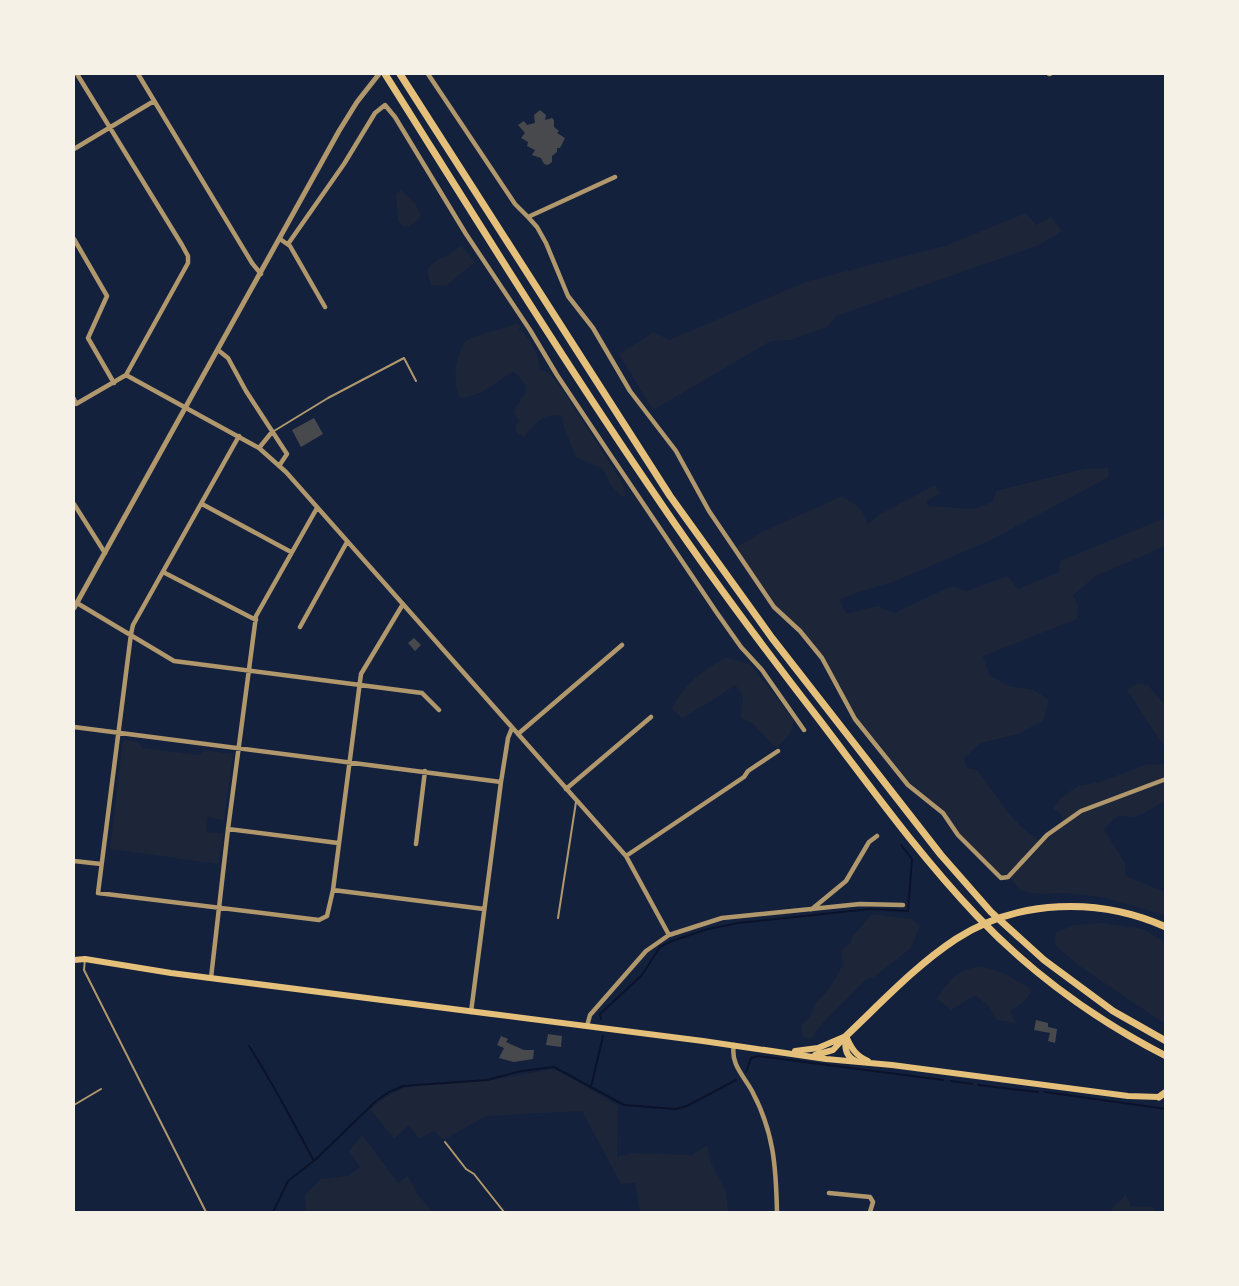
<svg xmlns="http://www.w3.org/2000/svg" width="1239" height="1286" font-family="'Roboto Condensed',sans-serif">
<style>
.green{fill:#1d2539}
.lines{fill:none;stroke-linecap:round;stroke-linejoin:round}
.stream{stroke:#0b132b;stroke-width:2}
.building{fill:#48494c}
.service{stroke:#b1986c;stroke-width:2}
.minor{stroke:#b1986c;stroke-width:4.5}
.tertiary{stroke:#b1986c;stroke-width:5}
.secondary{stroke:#e5c07b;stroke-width:6}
.primary{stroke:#e5c07b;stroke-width:7}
</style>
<rect width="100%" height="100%" fill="#14213d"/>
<path class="green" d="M 401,190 L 415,203 L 421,215 L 419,219 L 408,227 L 402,226 L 398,221 L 396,195 Z
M 1026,213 L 1036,225 L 1051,217 L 1062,231 L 1039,245 L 836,316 L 827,327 L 791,340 L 771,341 L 653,410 L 619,354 L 654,332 L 669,340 L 808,281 L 945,246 Z
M 462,246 L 475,262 L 446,286 L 431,285 L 427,270 C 434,260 438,259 448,255 C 453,253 456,248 462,246 Z
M 517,323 L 520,326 L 519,330 C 529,334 541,360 540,371 L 544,371 L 550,374 L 563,390 L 621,481 L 626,495 L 622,497 L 611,485 L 603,469 L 576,457 L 564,427 L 562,416 C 543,412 535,424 524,437 L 517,433 L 516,426 L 519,421 L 514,413 C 520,392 538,395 514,372 L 510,373 C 493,385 481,396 460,398 C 452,378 455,360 465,341 C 481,332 500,331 517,323 Z
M 1108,468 L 1109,477 L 989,541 L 893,582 L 855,593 L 840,600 L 846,614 L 878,606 L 894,613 L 952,586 L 966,591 L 1008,576 L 1018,589 L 1059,572 L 1060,561 L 1165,518 L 1165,546 L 1096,576 L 1073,595 L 1078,605 L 1077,619 L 983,656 L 989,675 L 1009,686 L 1034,690 L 1049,700 L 1043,721 L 1018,734 L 981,743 L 964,758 L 967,768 L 977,770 C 997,795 1011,825 1040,840 L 1063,823 L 1061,814 L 1053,809 L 1061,798 L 1078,786 L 1100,782 L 1145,765 L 1165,764 L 1165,802 C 1156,805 1149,811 1140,815 C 1124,823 1123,805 1104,830 L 1125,863 L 1126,876 L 1165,892 L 1165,915 L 1102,897 L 1063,893 L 1041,894 L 1021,891 L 1010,878 L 1006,881 L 1000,880 L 993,870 L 962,841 L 944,815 L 909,785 L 861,725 L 820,655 L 781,615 L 735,548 L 762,532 L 842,496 L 859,507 L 868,524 L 879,515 L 935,485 L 941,493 L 926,501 L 928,506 L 973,509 L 993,502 L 996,491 L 1084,469 Z
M 726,658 L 750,664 L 793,719 C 795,731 785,740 776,748 L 753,724 L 741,718 C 740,700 749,700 735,685 L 713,700 L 682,718 L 672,709 C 681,687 705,668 726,658 Z
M 1138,683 L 1148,685 L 1165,705 L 1165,748 L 1127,690 Z
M 123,740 L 138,742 L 142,748 L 199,755 L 201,755 L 203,750 L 233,754 L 224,820 L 207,817 L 206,832 L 223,833 L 219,864 L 110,849 Z
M 872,914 L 911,919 L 920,926 L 911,948 L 874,977 L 865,980 L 821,1025 L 812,1038 L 803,1037 L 801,1026 L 809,1018 L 816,1003 L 829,989 L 843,965 L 841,950 L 851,943 L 852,937 Z
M 1102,923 L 1143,929 L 1165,942 L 1165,1024 L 1078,965 L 1055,945 L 1056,933 L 1073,925 Z
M 981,966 L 1006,974 L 1032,990 L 1025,1001 L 1010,1011 L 1016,1023 L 997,1020 L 989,1006 L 975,995 L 951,1010 L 937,999 C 950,979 957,970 981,966 Z
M 552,1069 L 563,1073 L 618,1106 L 617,1157 L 633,1153 L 692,1155 L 707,1145 L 711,1163 L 726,1192 L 728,1212 L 640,1212 L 635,1183 L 621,1184 L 582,1111 L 486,1116 L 444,1140 L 434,1131 L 419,1139 L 409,1125 L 394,1139 L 370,1109 L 386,1097 L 404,1088 L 419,1085 L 493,1080 Z
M 362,1135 L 398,1183 L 408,1176 L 418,1195 L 433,1212 L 306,1212 L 305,1195 L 321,1179 L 348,1176 L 360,1167 L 349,1151 Z
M 1126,1195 L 1131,1206 L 1154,1207 L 1153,1212 L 1112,1212 L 1112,1208 Z"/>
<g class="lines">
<path class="stream" d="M 601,1019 L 600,1014 L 642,975 L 660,947 L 672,941 L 708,929 L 738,923 L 870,909 L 908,911 L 912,859 L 901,845
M 249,1046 C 273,1083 293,1122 314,1161
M 746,1072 L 751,1058 L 758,1056 L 943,1080
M 951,1081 L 972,1084
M 978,1085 L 1038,1092
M 591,1087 L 603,1036
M 1045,1092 L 1166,1109
M 273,1212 L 288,1181 L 315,1160 L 376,1101 L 389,1092 L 403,1086 L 487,1080 L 521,1071 L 554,1067 L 624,1105 L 676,1109 L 687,1106 L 736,1080"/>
</g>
<path class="building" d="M 540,110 L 546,115 L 545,120 L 552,118 L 554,120 L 554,127 L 559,131 L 557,133 L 565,138 L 560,148 L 557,148 L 557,152 L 552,156 L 552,162 L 548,165 L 544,164 L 541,158 L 532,155 L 535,150 L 527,146 L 528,142 L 521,138 L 525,133 L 518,125 L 524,121 L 527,125 L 535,123 L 534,115 Z
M 314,418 L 323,434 L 301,447 L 292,430 Z
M 414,638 L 421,645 L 415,651 L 408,643 Z
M 1036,1020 L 1048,1023 L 1048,1027 L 1057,1029 L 1055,1043 L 1048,1041 L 1050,1033 L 1034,1030 Z
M 548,1034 L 562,1036 L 561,1047 L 546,1045 Z
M 501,1036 L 508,1039 L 506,1042 L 524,1050 L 534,1050 L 533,1059 L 514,1062 L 499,1058 L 504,1048 L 497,1045 Z"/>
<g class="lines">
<path class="service" d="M 274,431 L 328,398 L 404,358 L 416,381
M 558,918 L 576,802
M 85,959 L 84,970 L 206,1212
M 74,1105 L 101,1089
M 445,1142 L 466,1169 L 474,1174 L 504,1212"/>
<path class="minor" d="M 138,74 L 252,263 L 261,274
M 428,74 L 515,204 L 528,217 L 615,177
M 1049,74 L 1050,74
M 74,149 L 154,101
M 528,217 L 537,227 L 546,243 L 568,296 L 593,328 L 630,391 L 676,451 L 709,511 L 774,607 L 800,631 L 822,658 L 855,719 L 908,785 L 943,813 L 958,835 L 1001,878 L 1008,877 L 1047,835 L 1081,811 L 1166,779
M 74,239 L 107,296 L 88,338 L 114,383
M 280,239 L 290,246 L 325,307
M 288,244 L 344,164 L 375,113 L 385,105 L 395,117 L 466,234 L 530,330 L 557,375 L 609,453 L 717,613 L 741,647 L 762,670 L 804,730
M 218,350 L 228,358 L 246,391 L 287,454 L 279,466
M 126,375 L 259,448 L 286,472 L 626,856 L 669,935
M 74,399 L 76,404 L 126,375 L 188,263 L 188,256 L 182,245 L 77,74
M 239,436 L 133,625 L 131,634 L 98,893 L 319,920 L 327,916 L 333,890 L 361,674 L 403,604
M 259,448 L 272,432
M 74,504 L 105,553
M 202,504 L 291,552
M 163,572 L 256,620
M 77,603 L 174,661 L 422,693 L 439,710
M 300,627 L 347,542
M 74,727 L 501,782
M 518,734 L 622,645
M 566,789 L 651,717
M 228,829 L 338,843
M 416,844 L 425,771
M 626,856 L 744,777 L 748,771 L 778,751
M 74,861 L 101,864
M 333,890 L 484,909
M 812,909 L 846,881 L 869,842 L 877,836
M 211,978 L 228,829 L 256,616 L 317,508
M 471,1012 L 501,782 L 508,738 L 512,728
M 587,1026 L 590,1015 L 646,951 L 669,935 L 722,918 L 860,904 L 903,905
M 734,1045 C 730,1064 744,1076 752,1091 C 774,1132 776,1167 777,1212
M 829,1193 L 870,1197 L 873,1202 L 870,1212"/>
<path class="tertiary" d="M 74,608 L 339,131 L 357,102 L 379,74"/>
<path class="secondary" d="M 74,960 L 85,959 L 171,973 L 703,1041 L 826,1059 L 892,1065 L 1128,1096 L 1159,1097
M 846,1036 C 851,1048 856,1056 868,1061
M 846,1037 C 844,1048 846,1057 856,1061
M 795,1051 L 818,1048 L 846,1036
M 815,1055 L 833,1050 L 846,1036"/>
<path class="primary" d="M 385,74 C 475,217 564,362 660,502 C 710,576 763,647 818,718 C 869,785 919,855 977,916 C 1031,973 1096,1020 1166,1056
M 400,74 L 670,496 L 772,638 L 941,855 L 991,912 L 1044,960 L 1113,1011 L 1166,1041
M 846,1036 C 881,1003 915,966 956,939 C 1018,899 1099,897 1166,927
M 1159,1097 L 1166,1092"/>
</g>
<rect width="1239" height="1286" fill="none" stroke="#f6f1e7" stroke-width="150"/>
</svg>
